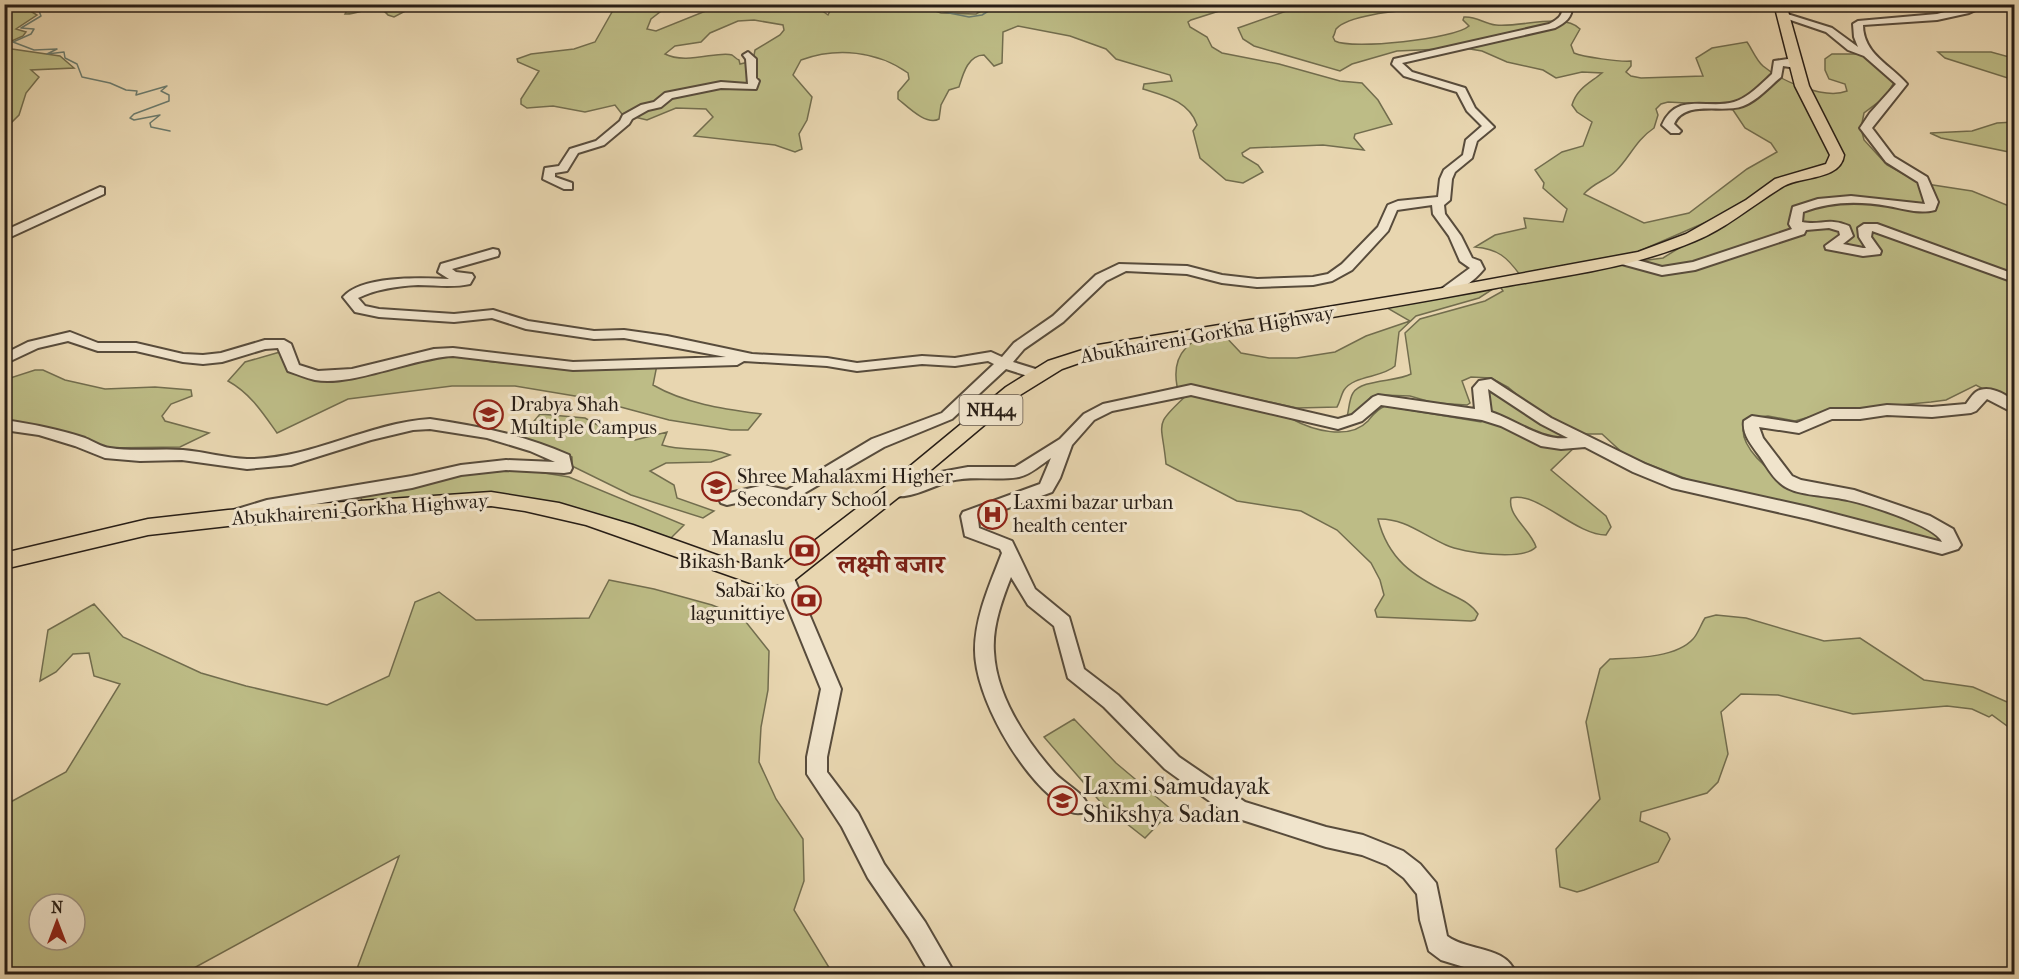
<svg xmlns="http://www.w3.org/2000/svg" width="2019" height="979" font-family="'IM FELL French Canon','Noto Serif Devanagari',serif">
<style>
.green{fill:#bdbc86;stroke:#726d4e;stroke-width:1.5;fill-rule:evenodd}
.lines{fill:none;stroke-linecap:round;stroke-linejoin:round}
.stream{stroke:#6b7b6e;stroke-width:1.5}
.minor-casing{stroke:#584c3c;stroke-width:4}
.major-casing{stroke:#281e16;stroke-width:3}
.minor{fill:#f0e4cc;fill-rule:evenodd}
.major{fill:#e8d6b0;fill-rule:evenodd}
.labels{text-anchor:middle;stroke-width:6;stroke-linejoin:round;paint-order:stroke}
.shield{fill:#f0e4cc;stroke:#64594d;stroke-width:1.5}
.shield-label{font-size:18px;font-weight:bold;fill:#281e16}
.street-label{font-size:20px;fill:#281e16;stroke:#f0e4cc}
.poi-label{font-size:20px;fill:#281e16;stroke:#f0e4cc;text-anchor:start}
.near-poi-label{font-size:24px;fill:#281e16;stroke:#f0e4cc;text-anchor:start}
.district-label{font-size:26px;font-weight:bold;fill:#7a1f14;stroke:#f0e4cc}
</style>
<rect width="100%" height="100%" fill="#e8d6b0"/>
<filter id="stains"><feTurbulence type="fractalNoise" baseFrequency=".00333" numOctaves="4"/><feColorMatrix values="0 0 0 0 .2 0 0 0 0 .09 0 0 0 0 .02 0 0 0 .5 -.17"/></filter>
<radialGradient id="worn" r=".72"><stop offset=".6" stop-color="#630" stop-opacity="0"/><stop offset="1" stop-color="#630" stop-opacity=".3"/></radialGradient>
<path class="green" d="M 5,4 L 38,5 L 32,12 L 37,15 L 16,29 L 26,32 L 23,36 L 5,44 Z
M 787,4 L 814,5 L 828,15 L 830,11 L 853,5 L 915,4 L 941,13 L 976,14 L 993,4 L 1238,5 L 1191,20 L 1188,22 L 1190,27 L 1207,37 L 1212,47 L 1222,53 L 1279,64 L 1340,81 L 1362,83 L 1378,100 L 1392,124 L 1355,134 L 1354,138 L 1364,150 L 1323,145 L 1250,148 L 1242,153 L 1243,156 L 1258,165 L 1263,172 L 1243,183 L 1226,180 L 1200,158 L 1193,131 L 1197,125 C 1189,101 1165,96 1143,89 L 1144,84 L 1172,81 L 1170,75 L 1116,59 L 1106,49 L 1070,36 L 1018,26 L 1003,32 L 1002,63 L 994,66 L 984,55 C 968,55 963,74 959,87 L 949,90 L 941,105 L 939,119 C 926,126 907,106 898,99 L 898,92 L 909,79 L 908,73 C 877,51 837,47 801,60 L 793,75 L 812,97 L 807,120 L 799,134 L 802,149 L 795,152 L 775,145 L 694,136 L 713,117 L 706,109 L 676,108 L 647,120 L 622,114 L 615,105 L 585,112 L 553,106 L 527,108 L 521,104 L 521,99 L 539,71 L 518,62 L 517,59 L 531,54 L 574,49 L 595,42 L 616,5 L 669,5 L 651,19 L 647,29 L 656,31 L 718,6 ZM 754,20 L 783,25 L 784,30 L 780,35 L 755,50 L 753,61 L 740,64 L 739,60 C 736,59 735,57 732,55 C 720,50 686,65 665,54 L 675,46 L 701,42 L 710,33 L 738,21 Z
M 1343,4 L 1454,5 C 1430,9 1351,11 1336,29 C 1335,31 1335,34 1333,37 L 1335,41 C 1352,50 1455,39 1469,26 L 1463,20 L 1464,17 C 1477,16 1484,24 1496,25 C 1519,28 1563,12 1580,29 L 1571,45 L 1574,53 C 1583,57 1620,62 1631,61 L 1631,66 L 1626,72 L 1631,76 L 1641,78 L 1703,76 L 1696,58 L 1712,48 L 1747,42 C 1752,49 1756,60 1763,66 C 1781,81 1825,100 1847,91 L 1845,84 L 1829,79 L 1825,70 L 1825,59 L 1832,54 L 1864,54 L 1895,81 L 1885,97 L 1864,113 L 1861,128 L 1864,140 L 1887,165 L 1920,183 L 1972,191 L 2014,208 L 2014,406 L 1976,385 L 1946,400 L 1931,402 L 1827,412 L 1795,421 L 1768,416 L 1747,418 C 1730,443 1774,476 1794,486 C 1810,494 1832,492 1849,496 C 1870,502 1913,517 1932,527 C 1938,531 1944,538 1949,543 L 1941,545 L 1817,509 L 1780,504 L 1702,485 L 1625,455 L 1602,434 L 1579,434 L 1528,404 L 1508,387 L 1491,378 L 1471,377 L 1462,381 L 1470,403 L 1467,405 L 1434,403 L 1410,396 L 1381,395 L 1371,397 L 1359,411 L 1347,417 C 1349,410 1349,399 1353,393 C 1361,379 1397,382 1411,374 L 1405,333 L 1420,319 L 1485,301 L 1503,291 L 1499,285 C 1553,275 1608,265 1663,258 L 1775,188 L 1813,176 L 1754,195 L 1711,220 L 1635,253 L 1520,275 C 1507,257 1498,249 1475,247 L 1495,235 L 1526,228 L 1524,218 L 1563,222 L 1567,209 L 1543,188 L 1544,183 L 1535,170 L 1562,152 L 1583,146 L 1592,122 L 1577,112 L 1572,105 C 1577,88 1590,83 1602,73 L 1582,72 L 1556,78 L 1543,70 L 1507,62 L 1482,51 L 1464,48 L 1397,51 L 1352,64 L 1340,71 L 1254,46 L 1243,39 L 1238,28 L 1295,8 ZM 1668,102 L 1704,104 L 1733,110 L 1745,128 L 1771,143 L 1777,152 L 1747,169 L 1689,213 L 1644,223 L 1584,194 C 1593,183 1607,180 1616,171 C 1630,157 1636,140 1654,128 L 1658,115 L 1656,109 L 1661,104 Z
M 350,5 L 350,4 L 429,5 L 413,7 L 394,17 L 388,15 C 375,0 362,15 345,14 Z
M 5,45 L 12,49 L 60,56 L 74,68 L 31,70 L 39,77 L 26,93 L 19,115 L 5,129 Z
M 1938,52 L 1991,52 L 2013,58 L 2014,80 L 1945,58 Z
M 2014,122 L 2014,153 L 1941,138 L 1930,133 L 1972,131 L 1997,123 Z
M 1489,286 L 1493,289 L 1479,298 L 1416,316 L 1399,332 L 1395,366 C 1382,378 1354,375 1344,390 C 1341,395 1340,402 1337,407 L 1297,408 L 1205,388 L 1180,388 L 1177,386 C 1171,353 1191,335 1223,334 L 1241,353 L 1269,358 L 1297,358 L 1335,352 L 1366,336 L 1410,321 L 1382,305 Z
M 280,352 L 287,369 C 337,386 385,362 435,356 C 455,354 474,360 494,362 C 549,366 602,373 657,365 L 653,385 C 686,404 725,409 761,414 L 748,430 L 731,430 L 669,420 L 587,398 L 515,386 L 452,386 L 348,399 L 277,433 C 263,413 250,393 228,381 L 245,362 Z
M 35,370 L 43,370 L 65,380 L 105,389 L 155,387 L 191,390 L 192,396 L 171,404 L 162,416 L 165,421 L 209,433 L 180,447 L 105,448 L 26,423 L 5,421 L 4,380 Z
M 1487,390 L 1553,429 L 1587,443 L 1578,444 L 1551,470 L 1606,516 L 1611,527 L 1606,535 C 1575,535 1538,491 1511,498 C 1507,516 1531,530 1536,547 C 1523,561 1463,553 1446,545 C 1423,535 1404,518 1378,519 C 1388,559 1413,576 1448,593 C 1460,599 1471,603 1478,614 L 1475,620 L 1471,621 L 1377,617 L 1375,610 L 1384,595 L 1380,580 L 1371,563 L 1337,530 L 1301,511 L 1237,501 L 1166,464 C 1162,420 1152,427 1188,394 L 1292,419 C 1312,430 1349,441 1368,421 C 1373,415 1376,410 1385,406 L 1481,422 L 1490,412 Z
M 540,414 L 585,418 L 617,436 L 635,440 L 667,432 L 662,445 C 685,452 709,446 730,455 L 711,462 L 666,463 L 650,471 L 674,485 L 677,498 L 714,511 L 703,518 L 631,495 L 572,466 L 572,457 L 519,439 Z
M 508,467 L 569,477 L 684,525 L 667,542 L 566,505 L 520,498 L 365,508 L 359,493 L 461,473 Z
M 609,580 L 654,589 L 712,605 L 742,617 L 769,651 L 768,690 L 761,727 L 759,762 L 776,799 L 803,839 L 804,881 L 794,910 L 833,974 L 355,974 L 399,856 L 183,974 L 5,974 L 5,805 L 66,772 L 120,684 L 94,676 L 89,653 L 73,654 L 56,672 L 40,681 L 48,630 L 94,604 L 123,637 L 201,673 L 246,686 L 327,705 L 389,676 L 415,602 L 439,592 L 476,620 L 589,618 ZM 39,904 L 75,904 L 75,940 L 39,940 Z
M 1716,615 L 1746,618 L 1824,641 L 1860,638 L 1924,680 L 1973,687 L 2014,705 L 2014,731 L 1992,715 L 1989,717 L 1972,709 L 1947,706 L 1853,714 L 1778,695 L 1741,694 L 1721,712 L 1728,754 L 1718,782 L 1707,793 L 1641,812 L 1640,821 L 1667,833 L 1670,839 L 1658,862 L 1584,890 L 1577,892 L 1560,887 L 1556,849 L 1600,799 L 1586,722 L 1600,669 L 1610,659 C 1634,658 1676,658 1693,639 C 1698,634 1701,624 1705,618 Z
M 1074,719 L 1116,763 L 1172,810 L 1145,838 L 1103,805 L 1044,737 Z"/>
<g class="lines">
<path class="stream" d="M 43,4 L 35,10 L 39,11 L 41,16 L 21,28 L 34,29 L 31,34 L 13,42 L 34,50 L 57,49 L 47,54 L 64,52 L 65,58 L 77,64 L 82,77 L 110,83 L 126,90 L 137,91 L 136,95 L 167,86 L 161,91 L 169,95 L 169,101 L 134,114 L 130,118 L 134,120 L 160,115 L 150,123 L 151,127 L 170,131
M 905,4 L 969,17 L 982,15 L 1000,4"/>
<defs>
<path id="minor" d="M 1562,4 L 1572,4 C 1573,17 1566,22 1555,28 L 1402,63 L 1412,72 L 1465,88 L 1475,108 L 1494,127 L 1477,141 L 1472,158 L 1455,172 L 1452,179 L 1450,200 L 1444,205 L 1445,214 L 1461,236 L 1472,258 L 1480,261 L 1484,269 C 1474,281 1458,293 1443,297 L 1436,293 L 1470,268 L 1460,261 L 1449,236 L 1433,214 L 1432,205 L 1397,210 L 1388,231 L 1352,270 L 1332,281 L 1313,285 L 1257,287 L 1222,283 L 1187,274 L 1126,271 L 1106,281 L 1063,322 L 1024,349 L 1013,362 L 1042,371 L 1044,374 L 1042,377 L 1037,379 L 1006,369 L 952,419 L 884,447 L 789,502 L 764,497 L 727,505 L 721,503 L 719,499 L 721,495 L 764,485 L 787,490 L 872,439 L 942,413 L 994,364 L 988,361 L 955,366 L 922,364 L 857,371 L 827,366 L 744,361 L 737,365 L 573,370 L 453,356 C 413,358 351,387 315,380 C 306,378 297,374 288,371 L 278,348 L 265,349 L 222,362 L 203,364 L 183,362 L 136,351 L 98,351 L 68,341 L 38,348 L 4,364 L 4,354 L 28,342 L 70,332 L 98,343 L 136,343 L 183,354 L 203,355 L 221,353 L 265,340 L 284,340 L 291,344 L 299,365 L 318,371 L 352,369 L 434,349 L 453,348 L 573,362 L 726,357 L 624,338 L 594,339 L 526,329 L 492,318 L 454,322 L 379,317 L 355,312 L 343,297 C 363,275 422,278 449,279 L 438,272 L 441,264 L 493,249 L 498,250 L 499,253 L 498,256 L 452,269 L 456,272 L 472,274 L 474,277 L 470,284 C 452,288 436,285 418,285 C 398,286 376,289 358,298 L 365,306 L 379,309 L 454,314 L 493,310 L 528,321 L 594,331 L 624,330 L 667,336 L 752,354 L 827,358 L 857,363 L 922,356 L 955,358 L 991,352 L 1002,357 L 1014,343 L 1053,316 L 1096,275 L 1119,264 L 1187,266 L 1222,275 L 1257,279 L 1313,277 L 1328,274 L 1342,264 L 1378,227 L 1388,205 L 1398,201 L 1438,197 L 1440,179 L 1444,170 L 1463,155 L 1466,140 L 1482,126 L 1467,111 L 1457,92 L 1404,76 L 1392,64 L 1394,59 L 1549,24 C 1558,19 1564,16 1562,4 Z
M 1976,4 L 1989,4 L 1969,13 L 1937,20 L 1863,25 C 1863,54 1891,65 1907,84 L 1872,128 L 1894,157 L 1927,177 L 1938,202 L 1935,210 C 1919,214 1904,209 1888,206 C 1859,201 1831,201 1803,212 L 1802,222 C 1821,226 1827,217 1849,226 L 1853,236 L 1843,244 L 1863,248 L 1866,248 L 1859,237 L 1858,228 L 1864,224 L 1877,224 L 2014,274 L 2014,282 L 1872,231 L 1871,237 L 1881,251 L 1880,254 L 1863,256 L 1826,249 L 1825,246 L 1840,235 L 1839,231 L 1829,228 L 1806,230 L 1804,234 L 1695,270 L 1662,275 L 1618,263 L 1616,260 L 1618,257 L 1623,256 L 1662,267 L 1693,262 L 1792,229 L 1789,224 L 1793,207 L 1818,199 L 1851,196 L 1925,204 L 1918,182 L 1886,162 L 1860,128 L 1870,113 L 1896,84 L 1864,56 L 1848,50 L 1826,32 L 1779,16 L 1784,13 L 1832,28 L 1858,47 L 1854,37 L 1853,24 L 1858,21 L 1937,14 Z
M 748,52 L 756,59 L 756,78 L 759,81 L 756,89 L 721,88 L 672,98 L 661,107 L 648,110 L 632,119 L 629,124 L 604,145 L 578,153 L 567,171 L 555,173 L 555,177 L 572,183 L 572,189 L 564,189 L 543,179 L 545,168 L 559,166 L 570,149 L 596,141 L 620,121 L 623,115 L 641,105 L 654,102 L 665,93 L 721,82 L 748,84 L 746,59 L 743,55 Z
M 1788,59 L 1801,65 L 1796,68 L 1783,66 L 1781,77 C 1769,87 1757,101 1743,106 C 1722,114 1685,99 1674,124 L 1681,131 L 1679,133 L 1671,133 L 1662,125 C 1677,91 1707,110 1734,102 C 1748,98 1761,84 1772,74 L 1774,61 Z
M 100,187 L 104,188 L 104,194 L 4,240 L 4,231 Z
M 1491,379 L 1551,418 L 1645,464 L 1682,479 L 1808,507 L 1942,542 C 1935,525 1861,502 1842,499 C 1824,495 1794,496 1780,483 C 1771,476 1765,463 1758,454 C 1751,444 1742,434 1744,421 L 1752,416 L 1797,423 L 1830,409 L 1860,409 L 1887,405 L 1932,407 L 1966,404 C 1969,400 1973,394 1976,392 C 1988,384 2005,394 2014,401 L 2014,413 L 1987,399 L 1976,411 L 1971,413 L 1932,417 L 1887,415 L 1860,419 L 1832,419 L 1799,433 L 1759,427 L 1763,438 L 1792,476 L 1801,480 L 1854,490 L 1930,516 L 1953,529 L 1961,545 L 1958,549 L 1942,554 L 1808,519 L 1672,488 L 1633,472 L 1585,447 L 1561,449 L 1541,446 L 1501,426 L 1482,420 L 1381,405 L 1362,421 L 1338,429 L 1191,395 L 1112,411 L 1094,420 L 1072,445 L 1060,478 L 1052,492 L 978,519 L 979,528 L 1012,541 L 1035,589 L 1069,617 L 1084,669 L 1118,695 L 1179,757 L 1245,802 L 1326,827 L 1363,835 L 1403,851 L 1420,864 L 1436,883 L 1447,936 C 1468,952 1506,945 1516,974 L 1487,974 L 1441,960 L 1429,951 L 1420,920 L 1417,894 L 1404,878 L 1387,865 L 1362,855 L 1326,847 L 1230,816 L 1165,769 L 1104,707 L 1068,678 L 1054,626 L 1028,605 L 1011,577 C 1002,600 992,627 994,652 C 996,695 1025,739 1052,770 C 1062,783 1081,790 1088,805 L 1085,812 C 1072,816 1066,809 1057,801 C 1020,774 975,697 975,650 C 975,617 990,584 1002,553 L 1000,549 L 965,536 L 961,516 L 963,512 L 1040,484 L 1051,458 C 1042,464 1030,475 1019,477 C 996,481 973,475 950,481 C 930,487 908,501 887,495 L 885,491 L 887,487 L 909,484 L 941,472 L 968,467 L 1015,467 L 1060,439 L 1084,414 L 1103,404 L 1191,385 L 1338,419 L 1352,415 L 1373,397 L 1378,395 L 1475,409 L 1473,388 L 1479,381 ZM 1488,389 L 1541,424 L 1568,438 C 1541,441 1516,420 1491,412 Z
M 430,419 C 478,426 524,435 569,455 L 572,468 L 570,472 L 564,473 L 506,470 L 461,475 L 412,488 L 268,512 L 240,520 L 234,518 L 232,514 L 234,510 L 267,500 L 412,476 L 461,465 L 506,460 L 555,462 L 530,451 L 487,438 L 430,429 L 413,430 L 371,440 L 291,465 L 247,469 L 182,460 L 140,461 L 105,458 L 75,446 L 39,435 L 4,430 L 4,420 C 32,424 58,429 85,438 C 93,441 101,447 110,448 C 135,452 159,448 183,450 C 205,452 226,458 247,459 C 310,460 367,423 430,419 Z
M 784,569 L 790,571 L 793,576 L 841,689 L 827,757 L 827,772 L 858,813 L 884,864 L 925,922 L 955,974 L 930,974 L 909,938 L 868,878 L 842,827 L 807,774 L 807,757 L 821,689 L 775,576 L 778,571 Z"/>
<path id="major" d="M 1774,4 L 1786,4 L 1809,86 L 1844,155 C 1841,180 1802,176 1784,186 C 1754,204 1727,228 1695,241 C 1632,268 1563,276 1496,288 C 1365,313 1233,333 1102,355 L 1062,369 L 1020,395 L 900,496 L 792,582 L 784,584 L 756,585 L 586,525 L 525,511 L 491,506 L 228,526 L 148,535 L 4,569 L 4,553 L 148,519 L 228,510 L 491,492 L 559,503 L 633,525 L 756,569 L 779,568 L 886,486 L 1006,387 L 1048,361 L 1098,345 L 1443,288 L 1638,252 L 1686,234 L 1746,200 L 1775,179 L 1826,164 L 1830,155 L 1795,86 Z"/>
</defs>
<use href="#minor" class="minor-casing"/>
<use href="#major" class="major-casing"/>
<use href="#minor" class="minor"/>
<use href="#major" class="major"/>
</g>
<defs>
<symbol id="school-ring" viewBox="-11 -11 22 22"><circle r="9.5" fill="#f0e4cc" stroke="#8f2418" stroke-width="1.5"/><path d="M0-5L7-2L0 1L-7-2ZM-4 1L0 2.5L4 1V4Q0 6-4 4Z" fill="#8f2418"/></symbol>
<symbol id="hospital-ring" viewBox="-11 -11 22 22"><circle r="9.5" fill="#f0e4cc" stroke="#8f2418" stroke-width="1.5"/><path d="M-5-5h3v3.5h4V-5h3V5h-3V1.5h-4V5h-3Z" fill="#8f2418"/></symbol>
<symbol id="bank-ring" viewBox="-11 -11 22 22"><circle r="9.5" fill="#f0e4cc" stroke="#8f2418" stroke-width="1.5"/><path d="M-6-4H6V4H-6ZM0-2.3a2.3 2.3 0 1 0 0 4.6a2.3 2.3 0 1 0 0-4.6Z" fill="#8f2418"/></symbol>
</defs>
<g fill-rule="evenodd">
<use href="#school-ring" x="472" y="398" width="33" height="33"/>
<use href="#school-ring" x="700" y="470" width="33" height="33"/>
<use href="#hospital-ring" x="976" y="498" width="33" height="33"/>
<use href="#bank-ring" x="788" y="534" width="33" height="33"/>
<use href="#bank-ring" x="790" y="584" width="33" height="33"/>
<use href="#school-ring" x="1046" y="784" width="33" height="33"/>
</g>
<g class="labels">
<rect class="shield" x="959.5" y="395" width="63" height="30" rx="4.5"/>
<g class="shield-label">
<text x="991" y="416">NH44</text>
</g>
<g class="street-label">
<text transform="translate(1207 334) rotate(-10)" y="7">Abukhaireni-Gorkha Highway</text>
<text transform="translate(360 509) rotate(-4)" y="7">Abukhaireni-Gorkha Highway</text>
</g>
<g class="poi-label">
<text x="510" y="411">Drabya Shah<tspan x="510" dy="23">Multiple Campus</tspan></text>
<text x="737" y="483">Shree Mahalaxmi Higher<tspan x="737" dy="23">Secondary School</tspan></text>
<text x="1013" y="509">Laxmi bazar urban<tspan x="1013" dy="23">health center</tspan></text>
<text x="784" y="545" text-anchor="end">Manaslu<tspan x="784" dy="23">Bikash Bank</tspan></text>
<text x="785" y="597" text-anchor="end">Sabai ko<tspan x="785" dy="23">lagunittiye</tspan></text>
</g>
<g class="near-poi-label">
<text x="1083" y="794">Laxmi Samudayak<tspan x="1083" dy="28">Shikshya Sadan</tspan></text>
</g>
<g class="district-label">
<text x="891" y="573">लक्ष्मी बजार</text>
</g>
</g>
<rect width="2019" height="979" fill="none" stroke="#e8d6b0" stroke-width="24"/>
<rect x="6" y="6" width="2007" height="967" fill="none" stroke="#281e16" stroke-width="3"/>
<rect x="12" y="12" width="1995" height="955" fill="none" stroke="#281e16" stroke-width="1.5"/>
<g transform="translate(57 922)"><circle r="28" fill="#f0e4cc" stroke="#a09583" stroke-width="1.5"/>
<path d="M0-4.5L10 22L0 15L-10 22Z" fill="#8f2418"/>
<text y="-9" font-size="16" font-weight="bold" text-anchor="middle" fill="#281e16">N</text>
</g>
<rect width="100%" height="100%" filter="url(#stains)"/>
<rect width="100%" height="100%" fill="url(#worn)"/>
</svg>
